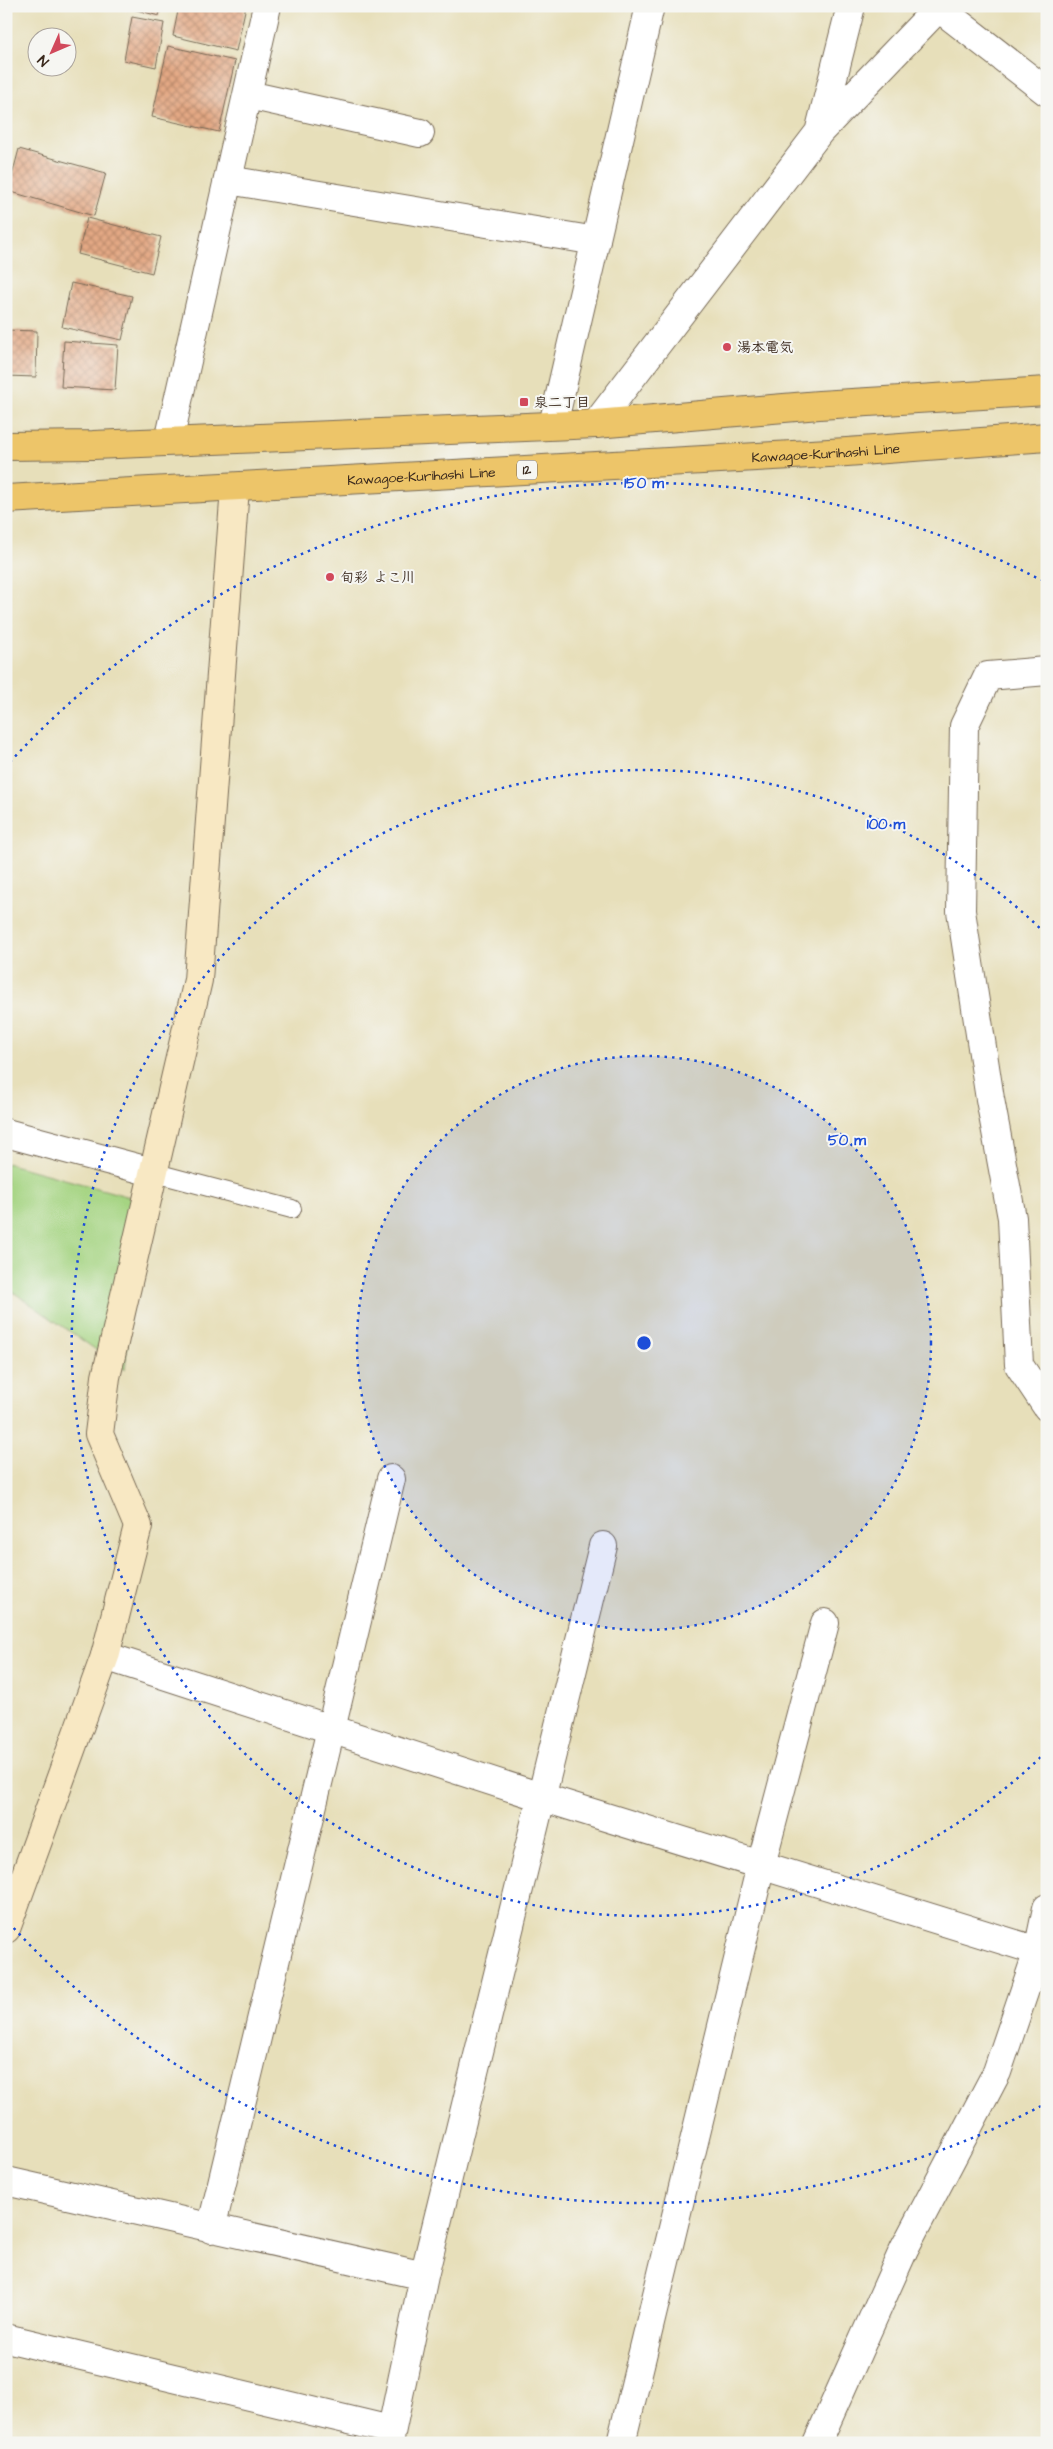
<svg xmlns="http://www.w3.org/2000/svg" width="1053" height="2449" font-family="'Architects Daughter','Klee One',sans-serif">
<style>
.park{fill:#a5d482;stroke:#707f50}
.building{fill:url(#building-cross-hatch)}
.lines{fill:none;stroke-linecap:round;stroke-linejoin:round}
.lane-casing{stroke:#776955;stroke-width:20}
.street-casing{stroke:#776955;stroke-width:30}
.secondary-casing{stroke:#776955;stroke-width:30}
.primary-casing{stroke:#776955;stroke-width:30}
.lane{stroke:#fff;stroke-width:18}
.street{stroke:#fff;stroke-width:28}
.secondary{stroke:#f8e8c3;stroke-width:28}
.primary{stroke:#edc569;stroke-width:28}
.ring{fill:none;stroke:#1d4ed8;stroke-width:2.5;stroke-dasharray:2.5 5}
.poi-dot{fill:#d1495b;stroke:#f6f6f2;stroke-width:2}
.labels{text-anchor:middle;stroke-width:4;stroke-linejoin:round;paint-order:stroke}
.shield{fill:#f6f6f2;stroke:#73675e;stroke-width:1}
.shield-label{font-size:12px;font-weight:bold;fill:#3b2a1e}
.poi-label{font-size:14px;font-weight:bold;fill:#3b2a1e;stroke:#f6f6f2;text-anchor:start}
.street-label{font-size:14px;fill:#3b2a1e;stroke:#f6f6f2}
.centre{fill:#1d4ed8;stroke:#f6f6f2;stroke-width:2.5}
.ring-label{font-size:15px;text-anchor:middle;font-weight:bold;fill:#1d4ed8;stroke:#f6f6f2;stroke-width:4;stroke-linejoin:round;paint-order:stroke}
</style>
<defs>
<pattern id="building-cross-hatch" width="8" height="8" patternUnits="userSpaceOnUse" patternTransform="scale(1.25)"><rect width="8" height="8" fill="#e3a884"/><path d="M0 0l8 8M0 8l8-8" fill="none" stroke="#b9896b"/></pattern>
</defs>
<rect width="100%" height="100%" fill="#f6f6f2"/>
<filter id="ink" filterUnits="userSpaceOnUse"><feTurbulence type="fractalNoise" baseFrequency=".02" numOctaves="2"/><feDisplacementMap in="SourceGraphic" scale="10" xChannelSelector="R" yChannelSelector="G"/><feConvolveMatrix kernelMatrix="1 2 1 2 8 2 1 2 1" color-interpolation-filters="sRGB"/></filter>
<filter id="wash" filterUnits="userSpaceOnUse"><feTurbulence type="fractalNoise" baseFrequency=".0096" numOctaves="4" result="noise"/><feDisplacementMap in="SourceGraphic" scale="20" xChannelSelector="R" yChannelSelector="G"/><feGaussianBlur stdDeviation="1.12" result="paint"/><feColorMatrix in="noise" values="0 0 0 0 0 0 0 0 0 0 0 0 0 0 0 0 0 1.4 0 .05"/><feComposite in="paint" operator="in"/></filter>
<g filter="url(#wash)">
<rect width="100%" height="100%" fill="#e7dfba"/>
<path class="park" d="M 6,1163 L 141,1200 L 125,1370 L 6,1287 Z"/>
<g id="blocks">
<path class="building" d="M 122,6 L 161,6 L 159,16 Z
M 179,6 L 246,6 L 236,51 L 173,36 Z
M 132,17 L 164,23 L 156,67 L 124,60 Z
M 168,46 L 235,61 L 219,132 L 152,117 Z
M 19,149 L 106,173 L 94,216 L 8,191 Z
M 87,218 L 161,237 L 152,273 L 78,254 Z
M 71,283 L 132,296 L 122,340 L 62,327 Z
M 6,330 L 37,331 L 36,377 L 6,376 Z
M 64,341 L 118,345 L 115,390 L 61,387 Z"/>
</g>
</g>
<g filter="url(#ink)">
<use href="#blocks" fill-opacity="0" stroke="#776955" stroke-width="1"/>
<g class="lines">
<defs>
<path id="lane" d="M 152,1172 L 292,1209"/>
<path id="street" d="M 939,8 L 1047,92
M 248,95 L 420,133
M 820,129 L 851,6
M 228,180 L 596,241
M 596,424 L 820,131 L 940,6
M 553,425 L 650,6
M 169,441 L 267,6
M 1047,671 L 988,676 L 964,726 L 961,911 L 990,1099 L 1012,1218 L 1019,1365 L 1047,1407
M 6,1133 L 152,1172
M 105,1656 L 541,1797 L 1038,1951
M 6,2181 L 424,2276
M 211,2229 L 391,1479
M 6,2338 L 391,2430
M 389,2443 L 424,2276 L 603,1546
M 621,2443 L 761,1865 L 825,1623
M 817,2443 L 904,2249 L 997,2072 L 1038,1951 L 1047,1908"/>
<path id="secondary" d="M 6,1929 L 105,1656 L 138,1526 L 99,1434 L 106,1377 L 198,980 L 235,488"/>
<g id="primary">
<path d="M 6,446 L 93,445 L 596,424 L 819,405 L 1047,391"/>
<path id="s1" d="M 6,499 L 847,452 L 1047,437"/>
</g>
</defs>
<use href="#lane" class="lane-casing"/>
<use href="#street" class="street-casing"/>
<use href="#secondary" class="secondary-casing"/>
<use href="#primary" class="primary-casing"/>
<use href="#lane" class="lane"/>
<use href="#street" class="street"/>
<use href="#secondary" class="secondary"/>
<use href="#primary" class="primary"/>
</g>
</g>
<circle cx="644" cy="1343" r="287" fill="#1d4ed8" fill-opacity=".12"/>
<g class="ring">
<circle cx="644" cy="1343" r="287"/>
<path d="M1046 1752A573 573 0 1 1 1046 934"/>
<path d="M1041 2106A860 860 0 0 1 10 1924M10 762A860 860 0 0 1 1041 580"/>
</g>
<g class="poi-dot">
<circle cx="727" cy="347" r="5"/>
<rect x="519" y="397" width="10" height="10" rx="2.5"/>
<circle cx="330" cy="577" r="5"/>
</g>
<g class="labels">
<rect class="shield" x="517" y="460.5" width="20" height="19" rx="4"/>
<g class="shield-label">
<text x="527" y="474">12</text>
</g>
<g class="poi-label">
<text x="737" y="352">湯本電気</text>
<text x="534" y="407">泉二丁目</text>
<text x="340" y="582">旬彩 よこ川</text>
</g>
<g class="street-label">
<text dy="5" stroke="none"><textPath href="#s1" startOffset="821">Kawagoe-Kurihashi Line</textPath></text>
<text dy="5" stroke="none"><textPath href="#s1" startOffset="416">Kawagoe-Kurihashi Line</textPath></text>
</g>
</g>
<circle cx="644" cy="1343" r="8" class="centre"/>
<g class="ring-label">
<text x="644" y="488">150 m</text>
<text x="886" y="829">100 m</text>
<text x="847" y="1145">50 m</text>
</g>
<rect width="1053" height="2449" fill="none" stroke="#f6f6f2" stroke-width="25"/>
<g transform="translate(52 52) rotate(225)"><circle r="24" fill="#f6f6f2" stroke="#aba49d"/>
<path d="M0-4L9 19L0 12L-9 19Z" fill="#d1495b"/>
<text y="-8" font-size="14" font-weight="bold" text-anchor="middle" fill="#3b2a1e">N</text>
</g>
</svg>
